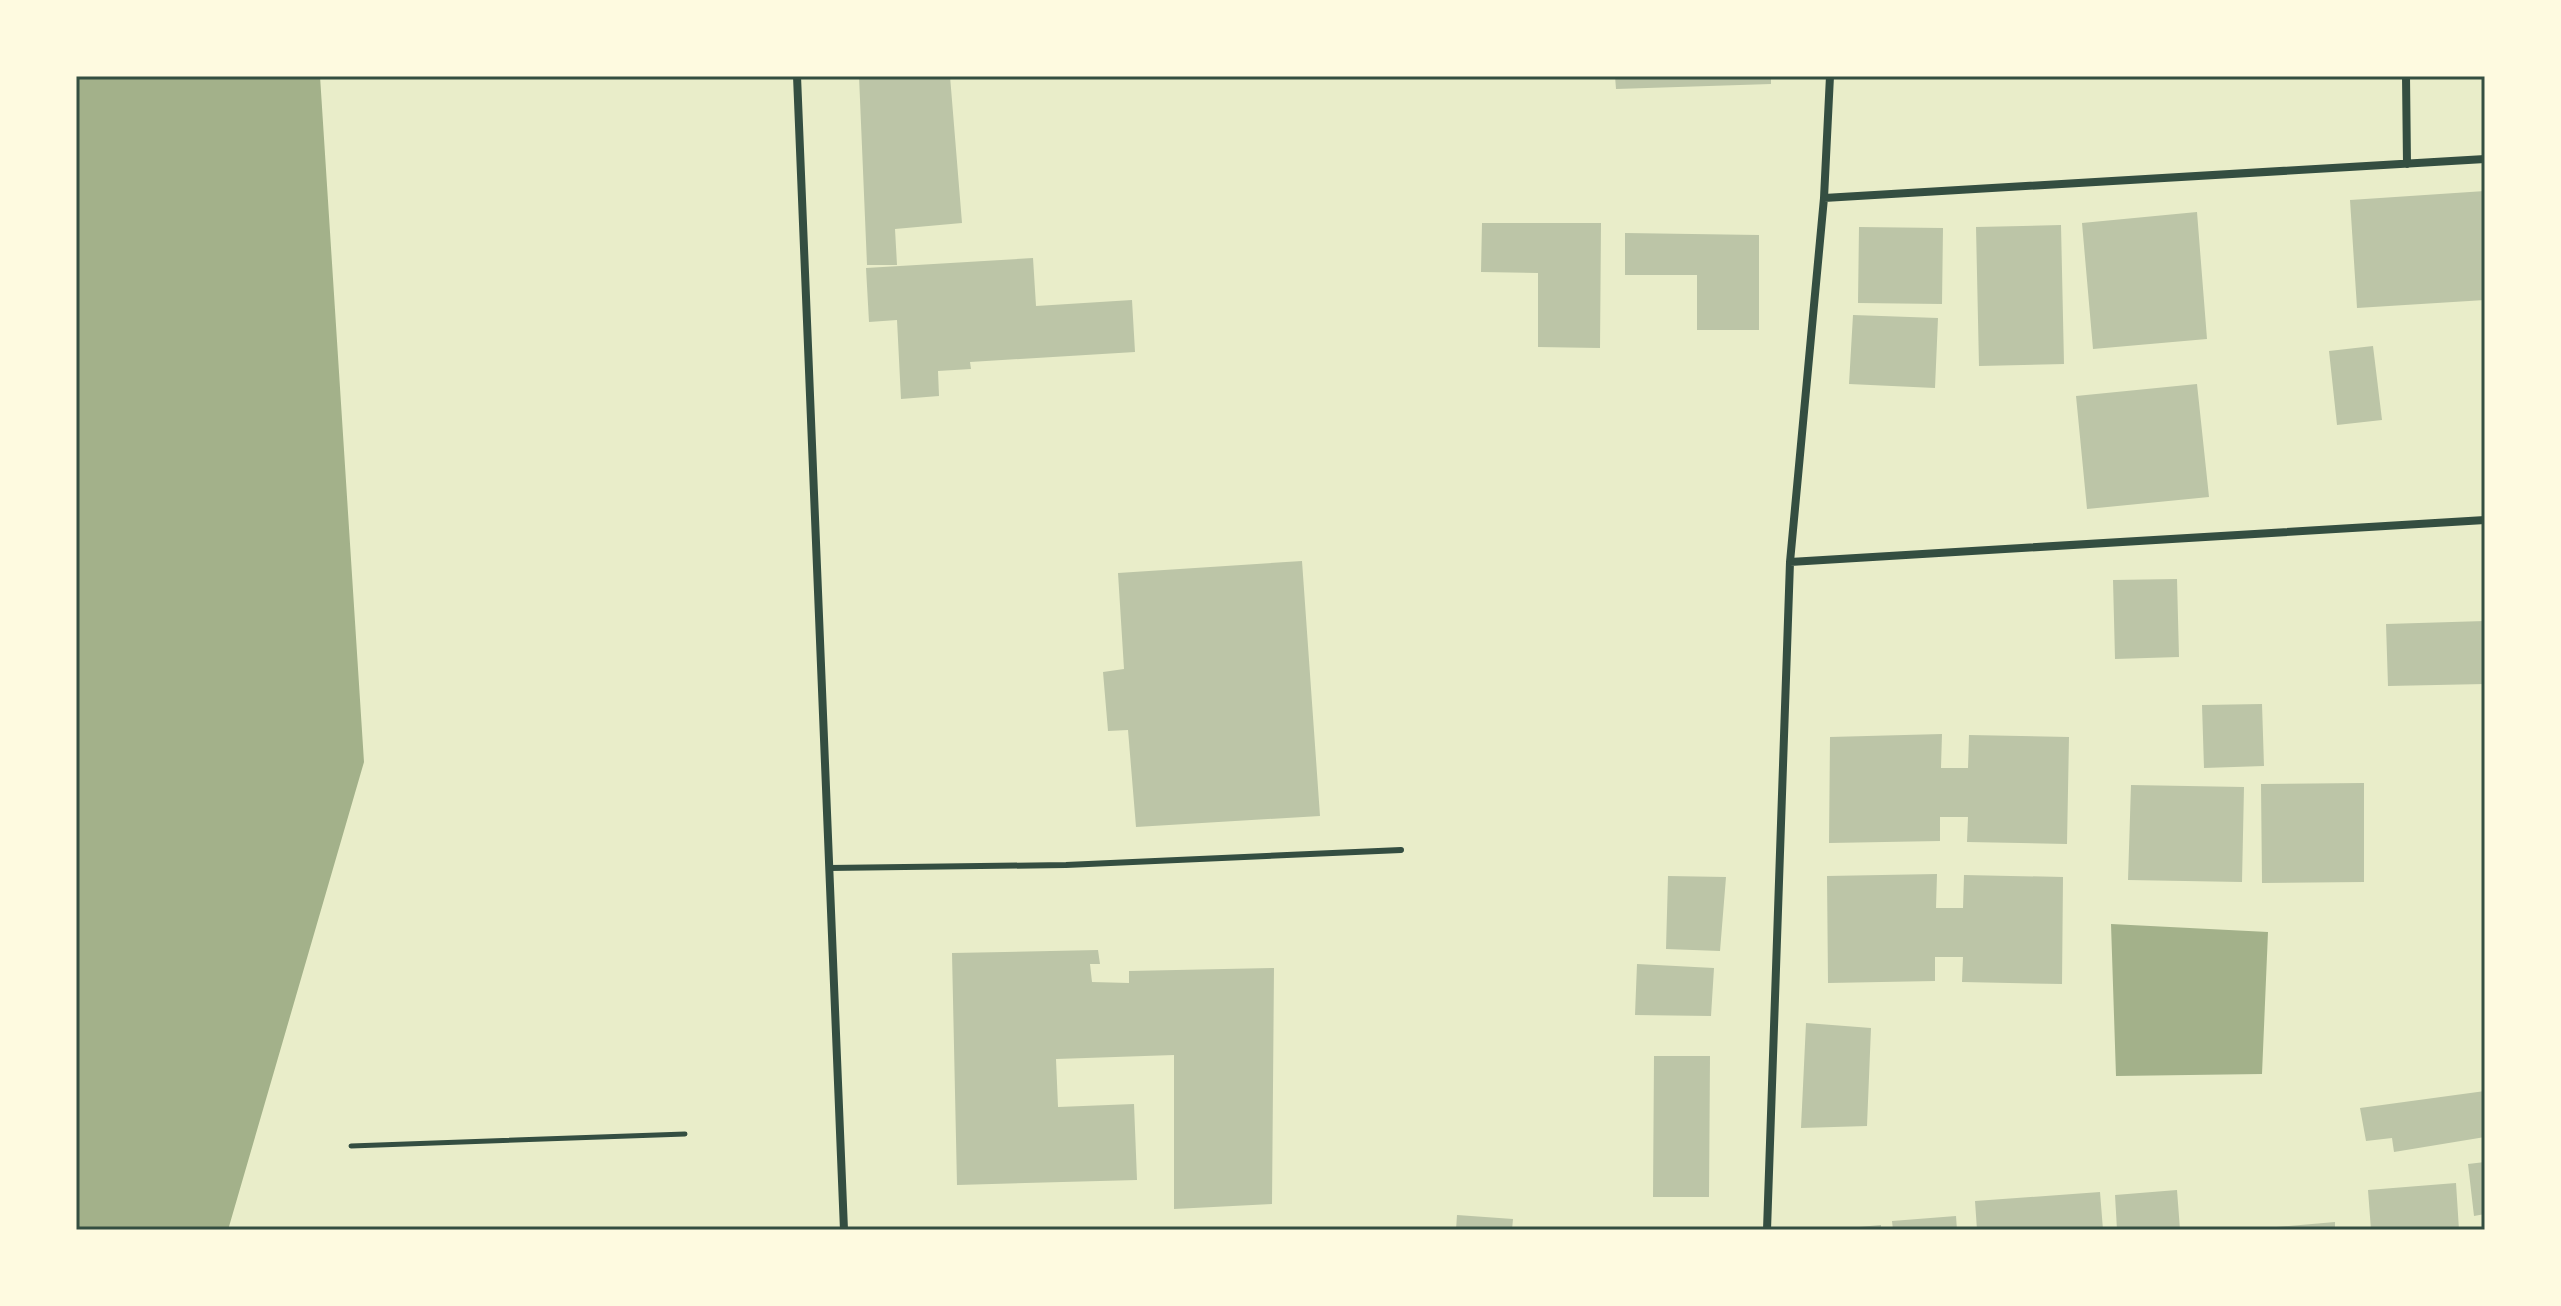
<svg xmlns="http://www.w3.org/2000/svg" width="2561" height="1306" font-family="'Source Sans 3',sans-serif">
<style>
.water{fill:#a3b18a}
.building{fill:#bcc5a7}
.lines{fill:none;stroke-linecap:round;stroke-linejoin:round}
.path{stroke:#344e41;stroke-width:5}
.service{stroke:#344e41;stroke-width:6}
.minor{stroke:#344e41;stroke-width:8}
.neatline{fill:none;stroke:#344e41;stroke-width:3}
</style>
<rect width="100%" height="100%" fill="#e9edc9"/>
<path class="water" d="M 76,76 L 320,76 L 364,762 L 228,1230 L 76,1230 Z
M 2111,924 L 2268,932 L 2262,1074 L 2116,1076 Z"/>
<path class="building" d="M 859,76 L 950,76 L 962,223 L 895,229 L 897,265 L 867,265 Z
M 1615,76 L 1771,76 L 1771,84 L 1616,89 Z
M 2485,191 L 2485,300 L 2357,308 L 2350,200 Z
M 2197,212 L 2207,339 L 2093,349 L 2082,223 Z
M 1482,223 L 1601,223 L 1600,348 L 1538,347 L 1538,273 L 1481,272 Z
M 2061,225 L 2064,364 L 1979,366 L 1976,227 Z
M 1859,227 L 1943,228 L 1942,304 L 1858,303 Z
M 1625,233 L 1759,235 L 1759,330 L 1697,330 L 1697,275 L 1625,275 Z
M 1033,258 L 1036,306 L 1132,300 L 1135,352 L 970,362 L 971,369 L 938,371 L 939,396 L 901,399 L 897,320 L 869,322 L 866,268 Z
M 1853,315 L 1938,318 L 1935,388 L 1849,384 Z
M 2373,346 L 2382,420 L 2337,425 L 2329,351 Z
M 2197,384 L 2209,497 L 2087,509 L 2076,396 Z
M 1302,561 L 1320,816 L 1136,827 L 1128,730 L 1108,731 L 1103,672 L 1124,669 L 1118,573 Z
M 2177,579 L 2179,657 L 2115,659 L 2113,580 Z
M 2485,621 L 2485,684 L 2388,686 L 2386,624 Z
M 2262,704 L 2264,766 L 2204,768 L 2202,705 Z
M 1942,734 L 1941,768 L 1968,768 L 1969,735 L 2069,737 L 2067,844 L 1967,842 L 1968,817 L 1940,817 L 1940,841 L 1829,843 L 1830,737 Z
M 2364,783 L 2364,882 L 2262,883 L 2261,784 Z
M 2131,785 L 2244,787 L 2242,882 L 2128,880 Z
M 1937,874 L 1936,908 L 1963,908 L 1964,875 L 2063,877 L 2062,984 L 1962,982 L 1963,957 L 1935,957 L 1935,981 L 1828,983 L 1827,876 Z
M 1668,876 L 1726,877 L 1720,951 L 1666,949 Z
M 1098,950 L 1100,964 L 1090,964 L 1092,982 L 1129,983 L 1129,971 L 1274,968 L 1272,1204 L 1174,1209 L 1174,1055 L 1056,1059 L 1058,1107 L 1134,1104 L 1137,1180 L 957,1185 L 952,953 Z
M 1637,964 L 1714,968 L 1711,1016 L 1635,1015 Z
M 1806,1023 L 1871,1028 L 1867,1126 L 1801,1128 Z
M 1654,1056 L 1710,1056 L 1709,1197 L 1653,1197 Z
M 2485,1091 L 2485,1137 L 2394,1152 L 2392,1138 L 2366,1141 L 2360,1108 Z
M 2485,1162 L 2485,1214 L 2474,1216 L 2468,1164 Z
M 2456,1183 L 2459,1230 L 2371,1230 L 2368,1190 Z
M 2177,1190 L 2180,1230 L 2117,1230 L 2115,1195 Z
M 2100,1192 L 2103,1230 L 1977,1230 L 1975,1201 Z
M 1457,1215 L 1513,1219 L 1512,1230 L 1456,1230 Z
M 1956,1216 L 1957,1230 L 1893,1230 L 1892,1221 Z
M 2335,1222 L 2335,1230 L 2265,1230 L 2265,1228 Z
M 1881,1225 L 1881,1230 L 1848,1230 L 1848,1228 Z"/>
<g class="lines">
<path class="path" d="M 351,1146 L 685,1134"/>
<path class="service" d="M 829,868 L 1066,865 L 1401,850"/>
<path class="minor" d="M 797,76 L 844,1230
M 2406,76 L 2407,164
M 1824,198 L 2485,159
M 1790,562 L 2485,520
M 1767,1230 L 1790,562 L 1824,198 L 1830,76"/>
</g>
<rect width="2561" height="1306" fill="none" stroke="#fefae0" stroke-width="156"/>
<rect x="78" y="78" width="2405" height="1150" class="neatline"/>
</svg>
